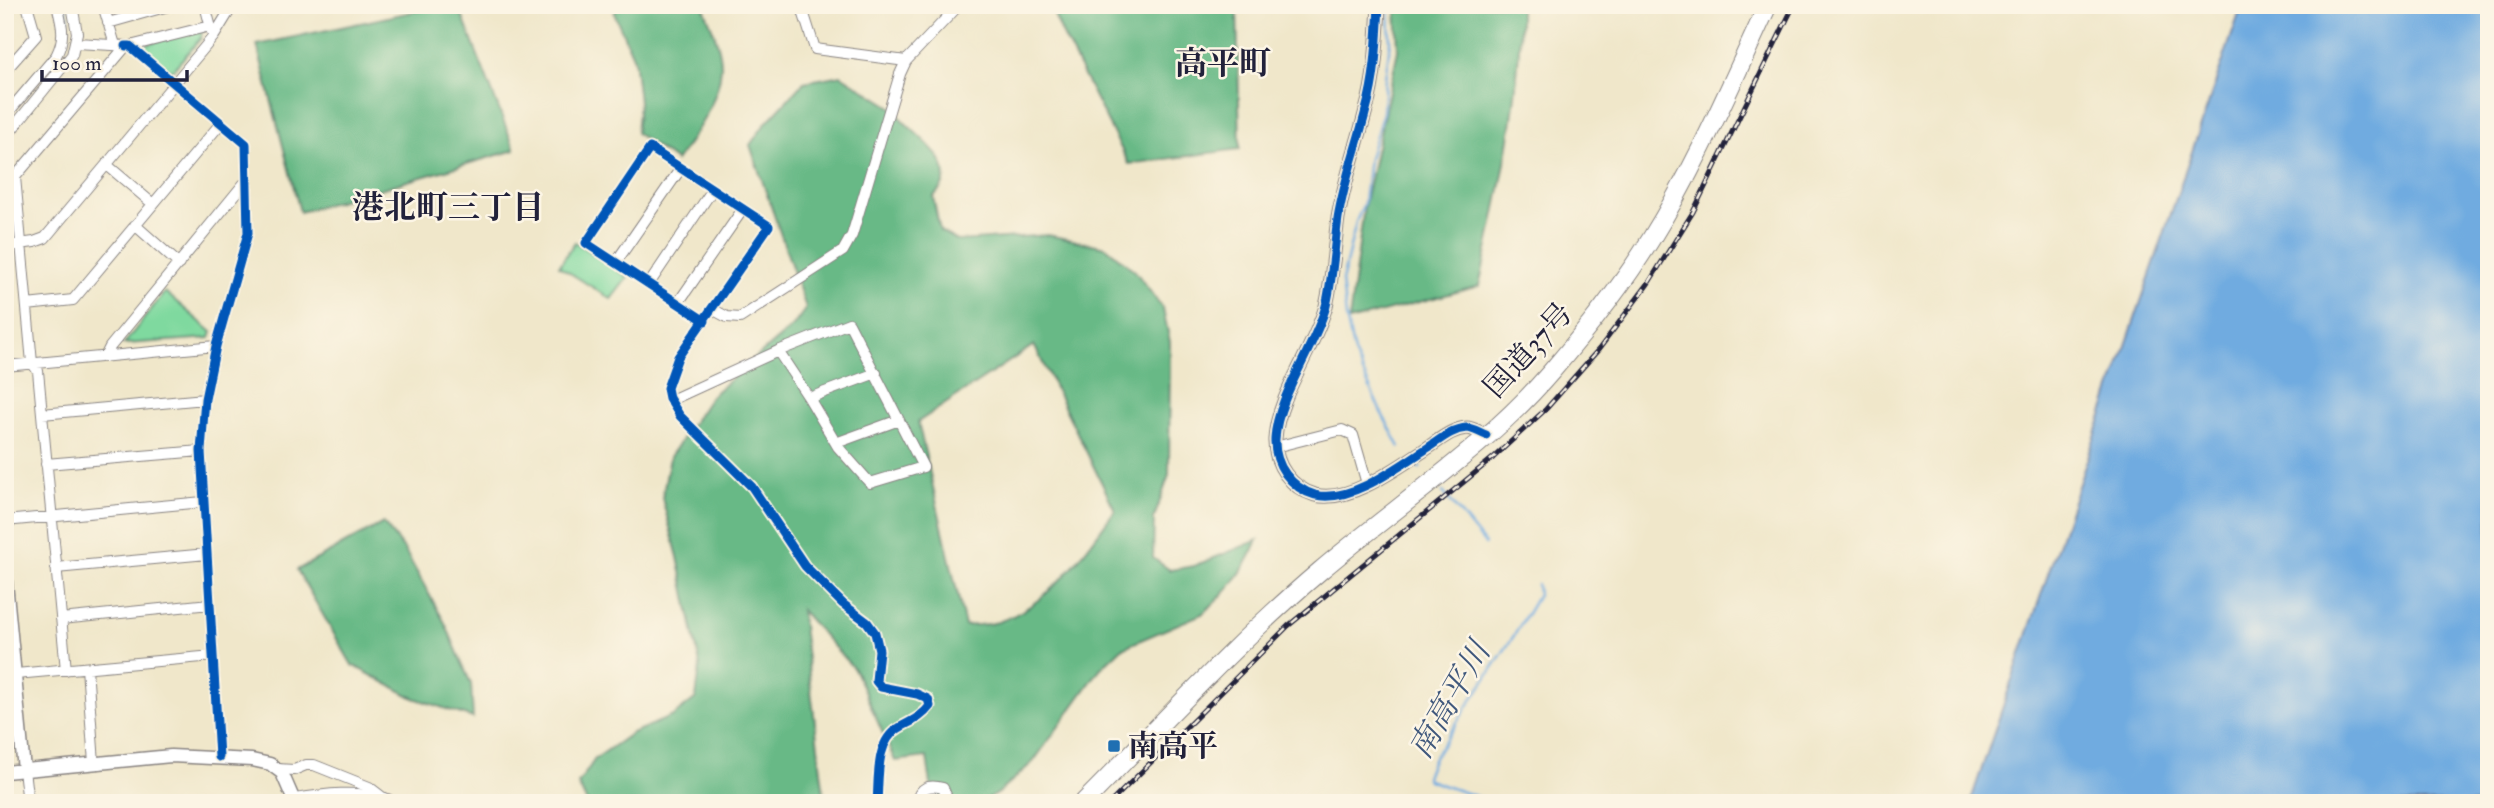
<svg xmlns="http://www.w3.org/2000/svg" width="2494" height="808" font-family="'IM FELL Double Pica','Noto Serif JP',serif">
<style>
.green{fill:#7fd99f;stroke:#507e6d;stroke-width:2}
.forest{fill:#67b986;stroke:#446e60;stroke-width:2;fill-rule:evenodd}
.water{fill:#6fabe0;stroke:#48668e;stroke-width:2}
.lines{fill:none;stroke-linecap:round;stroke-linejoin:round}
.stream{stroke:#6fabe0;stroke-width:2.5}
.minor-casing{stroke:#898482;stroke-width:12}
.tertiary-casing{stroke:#898482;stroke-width:15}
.trunk-casing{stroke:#898482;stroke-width:20}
.minor{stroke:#fff;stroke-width:10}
.tertiary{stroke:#fff;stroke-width:12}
.trunk{stroke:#fff;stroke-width:18}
.rail-casing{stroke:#22223b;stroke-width:5}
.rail{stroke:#fcf5e5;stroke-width:2.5;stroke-dasharray:8;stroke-linecap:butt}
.cycleway-casing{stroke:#fcf5e5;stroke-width:13}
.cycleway{stroke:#0057b8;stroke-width:9}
.poi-dot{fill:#1f6fb2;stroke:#fcf5e5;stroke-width:2.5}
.labels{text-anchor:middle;stroke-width:5;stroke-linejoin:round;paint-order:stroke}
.street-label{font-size:30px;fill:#22223b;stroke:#fcf5e5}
.poi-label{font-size:30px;font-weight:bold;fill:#22223b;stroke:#fcf5e5;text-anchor:start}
.neighbourhood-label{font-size:32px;font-weight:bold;fill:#22223b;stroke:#fcf5e5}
.water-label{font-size:32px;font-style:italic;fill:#41597d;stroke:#fcf5e5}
</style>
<rect width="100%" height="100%" fill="#fcf5e5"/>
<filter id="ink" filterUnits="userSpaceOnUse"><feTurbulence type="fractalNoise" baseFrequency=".0143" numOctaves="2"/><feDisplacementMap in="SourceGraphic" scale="14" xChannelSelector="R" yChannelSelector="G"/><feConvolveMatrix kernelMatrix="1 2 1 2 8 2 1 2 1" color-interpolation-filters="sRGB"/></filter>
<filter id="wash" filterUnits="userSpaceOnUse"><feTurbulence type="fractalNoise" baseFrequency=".00686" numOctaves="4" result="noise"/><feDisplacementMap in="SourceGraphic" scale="28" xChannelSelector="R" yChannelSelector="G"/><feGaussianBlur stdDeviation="1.57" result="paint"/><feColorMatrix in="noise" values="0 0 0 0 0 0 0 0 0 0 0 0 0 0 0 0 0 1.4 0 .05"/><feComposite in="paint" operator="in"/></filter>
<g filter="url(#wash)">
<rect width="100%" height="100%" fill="#f0e7ca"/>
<path class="green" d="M 202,29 L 201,38 L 173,70 L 170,71 L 139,46 Z
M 575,242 L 628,277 L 611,299 L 559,266 Z
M 165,292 L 212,332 L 210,338 L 124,344 Z"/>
<path class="forest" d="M 444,5 L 458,5 L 515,150 L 300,212 L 257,45 Z
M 620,5 L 703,5 C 710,24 722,47 721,68 C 719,102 695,134 676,161 L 636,133 L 639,102 L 634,59 L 614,13 Z
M 1050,5 L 1237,5 L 1240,149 L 1129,164 L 1062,33 Z
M 1396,5 L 1520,5 C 1521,99 1500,195 1479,286 L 1349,321 L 1364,207 L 1398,50 Z
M 841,75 L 893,108 C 903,129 955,154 943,184 C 941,189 936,194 933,197 L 940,231 L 958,241 L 1048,235 L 1106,247 L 1135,271 L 1163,309 L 1170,342 L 1169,475 L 1154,518 L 1153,558 L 1170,570 L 1194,566 L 1258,540 C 1244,572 1229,591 1202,614 L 1122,648 L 1100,669 L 1033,762 L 997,794 L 980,803 L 942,803 L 931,785 L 927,757 L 895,761 L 855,670 L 801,610 L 825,803 L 587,803 L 578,784 L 595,759 L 632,733 L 673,716 L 696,698 L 700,665 L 678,557 L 662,498 L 670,457 L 711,396 L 793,326 L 806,308 L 750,145 L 765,124 L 804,82 ZM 1034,345 L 1115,510 C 1085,552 1050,605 998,622 C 988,625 976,625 965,626 L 918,422 Z
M 383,523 L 404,549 L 445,623 L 471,684 L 473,718 L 414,698 L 352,665 L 297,570 Z"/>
<path class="water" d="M 2242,5 L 2489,5 L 2489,803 L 1970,803 Z"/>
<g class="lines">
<path class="stream" d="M 64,5 L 68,19
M 1389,5 L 1390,44 L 1385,79 L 1383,112 L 1369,158 L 1364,203 L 1356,222 L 1342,281 L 1346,317 L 1354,353 L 1381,412 L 1400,447
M 1417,466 L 1420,468
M 1443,492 L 1485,544
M 1495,803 L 1428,780 L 1426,777 L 1433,759 L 1515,634 L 1538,595 L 1537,584"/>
</g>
</g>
<g filter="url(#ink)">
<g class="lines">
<defs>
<path id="minor" d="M 103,5 L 115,45
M 205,5 L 212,32
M 247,5 L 256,5
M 801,5 L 815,49 L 906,61
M 108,23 L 172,5
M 76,43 L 130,46 L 210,26
M 130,46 L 246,144 L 248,233 L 216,346 L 205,399 L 201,451 L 219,757
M 5,71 L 36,36 L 27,5
M 5,116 L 56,56 C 66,37 62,25 57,5
M 5,138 L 72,55 L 77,33 L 72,5
M 107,165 L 153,204
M 135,225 L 179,264
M 5,246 L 34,242 L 45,238 L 214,36 L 233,5
M 616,262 L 681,168
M 649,284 L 713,189
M 678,303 L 743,209
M 27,305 L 73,300 L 221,123
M 712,309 L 727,317 L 740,318 L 843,251 L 852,235 L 900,74 L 906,61 L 959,5
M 705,321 L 586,243 L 650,148 L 769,226 L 678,357 L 667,388 L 669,398 L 680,416 L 752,487 L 805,566 L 843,604 L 867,622 L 875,633 L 879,650 L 876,681 L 881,687 L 917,694 L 928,699 L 930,706 C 921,718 911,721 899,728 C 875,741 879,779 877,803
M 849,323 L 923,467 L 870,483 L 838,447 L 809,398 L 778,351 Z
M 105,357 L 110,347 L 247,180
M 5,366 L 216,346
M 809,398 L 876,373
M 671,400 L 778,351
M 42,414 L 205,399
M 836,443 L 899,420
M 1275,447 L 1342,430 L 1353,435 L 1367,484
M 46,464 L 201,451
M 5,521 L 203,502
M 56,568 L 207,554
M 61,619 L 210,604
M 87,668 L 94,763
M 66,670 L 42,414 L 38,371 L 32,363 L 15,177 L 126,46
M 5,675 L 213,656
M 277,769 L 294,770 L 306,765 L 314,765 L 369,787 L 382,797
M 24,770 L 28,803
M 916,803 C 920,787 928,784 943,788 L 946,795 L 943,803"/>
<path id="tertiary" d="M 1379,5 C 1377,40 1376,76 1366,110 C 1357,146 1344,181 1338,218 C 1334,247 1333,277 1326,306 C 1314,349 1277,397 1275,439 C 1274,465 1291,488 1315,495 C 1350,504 1401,465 1429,447 C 1441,439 1452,429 1467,428 C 1473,428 1480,433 1486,435
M 5,572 L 24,770
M 5,772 L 171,756 L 252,760 L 270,764 L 282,773 L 295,803"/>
<path id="trunk" d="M 295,803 C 325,798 357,794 387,803
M 1083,803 C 1161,725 1236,642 1320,571 C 1396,506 1486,448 1551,372 C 1587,330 1622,286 1651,239 C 1697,165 1731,84 1768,5"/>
</defs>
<use href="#minor" class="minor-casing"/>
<use href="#tertiary" class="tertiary-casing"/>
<use href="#trunk" class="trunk-casing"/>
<use href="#minor" class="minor"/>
<use href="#tertiary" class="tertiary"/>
<use href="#trunk" class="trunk"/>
<defs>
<path id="rail" d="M 1110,803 L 1288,626 L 1493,458 L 1546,409 L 1599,349 L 1648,284 L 1693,212 L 1794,5"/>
</defs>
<use href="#rail" class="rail-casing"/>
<use href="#rail" class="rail"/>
<defs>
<path id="cycleway" d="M 1379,5 C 1377,40 1376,76 1366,110 C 1357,146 1344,181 1338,218 C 1334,247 1333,277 1326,306 C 1314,349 1277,397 1275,439 C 1274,465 1291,488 1315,495 C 1350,504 1401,465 1429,447 C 1441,439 1452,429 1467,428 C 1473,428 1480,433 1486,435
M 126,46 L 130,46 L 246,144 L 248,233 L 216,346 L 205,399 L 201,451 L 219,757
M 705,321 L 586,243 L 650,148 L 769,226 L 678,357 L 667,388 L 669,398 L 680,416 L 752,487 L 805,566 L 843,604 L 867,622 L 875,633 L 879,650 L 876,681 L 881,687 L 917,694 L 928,699 L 930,706 C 921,718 911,721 899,728 C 875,741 879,779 877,803"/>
</defs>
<use href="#cycleway" class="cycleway-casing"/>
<use href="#cycleway" class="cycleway"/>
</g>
</g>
<rect class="poi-dot" x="1107" y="739" width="14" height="14" rx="3.5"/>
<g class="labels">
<g class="street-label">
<text transform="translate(1528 350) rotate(-48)" y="10">国道37号</text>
</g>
<g class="poi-label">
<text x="1128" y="756">南高平</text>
</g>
<g class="neighbourhood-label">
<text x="1223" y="74">高平町</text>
<text x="448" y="218">港北町三丁目</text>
</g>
<g class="water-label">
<text transform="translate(1449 700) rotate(-60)" y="11">南高平川</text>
</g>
</g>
<rect width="2494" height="808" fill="none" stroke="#fcf5e5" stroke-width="28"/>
<path d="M42 70v10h145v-10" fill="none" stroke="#22223b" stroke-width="3.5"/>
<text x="52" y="70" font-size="21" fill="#22223b" stroke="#fcf5e5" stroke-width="5" paint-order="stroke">100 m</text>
</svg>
